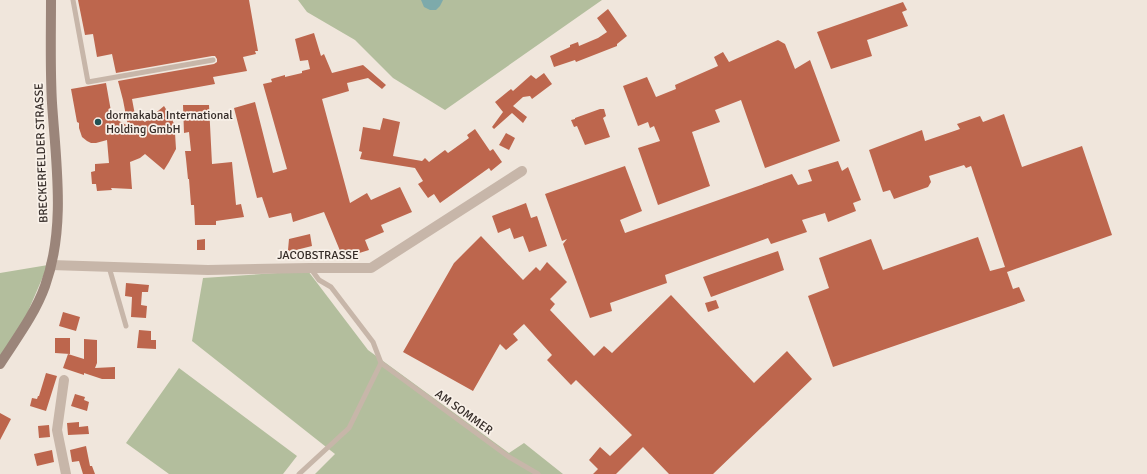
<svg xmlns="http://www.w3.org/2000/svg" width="1147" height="474" font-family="Signika,sans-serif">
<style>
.green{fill:#b3be9d}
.water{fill:#7daaab}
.building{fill:#bd664d}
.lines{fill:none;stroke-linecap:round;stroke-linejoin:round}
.lane{stroke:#c7b6a9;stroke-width:5}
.street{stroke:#c7b6a9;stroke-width:10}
.secondary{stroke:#9b857a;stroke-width:10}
.poi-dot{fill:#215153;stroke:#f8f0e8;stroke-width:1.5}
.labels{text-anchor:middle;stroke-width:3.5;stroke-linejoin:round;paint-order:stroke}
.poi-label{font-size:12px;fill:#352c28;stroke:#f8f0e8;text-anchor:start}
.street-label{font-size:12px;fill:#352c28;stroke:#f8f0e8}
</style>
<rect width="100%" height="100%" fill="#f0e6dc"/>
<path class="green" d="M 298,0 L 602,0 L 445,110 L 393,78 L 355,40 L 307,12 Z
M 48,265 L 23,323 L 0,361 L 0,273 Z
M 308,271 L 368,350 L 509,453 L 524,443 L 563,474 L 315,474 L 335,454 L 192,341 L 203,278 Z
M 179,368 L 297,456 L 283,474 L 169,474 L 126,443 Z"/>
<path class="water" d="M 421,0 L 443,0 L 440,6 L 436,10 L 430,10 L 424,7 Z"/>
<path class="building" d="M 78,0 L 249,0 L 258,51 L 255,51 L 256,54 L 243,57 L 247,71 L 213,77 L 215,84 L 132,99 L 135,115 L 145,122 L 164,106 L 171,117 L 178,133 L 175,133 L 176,149 L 169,162 L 164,170 L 145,154 L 140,158 L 130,162 L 132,189 L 111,188 L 112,190 L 97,191 L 96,184 L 92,184 L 91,172 L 95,171 L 95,164 L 109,163 L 107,140 L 96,143 L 91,143 L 87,141 L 82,137 L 79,128 L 79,123 L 77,122 L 71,89 L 106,83 L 112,117 L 128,126 L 123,100 L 118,81 L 214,64 L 217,62 L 217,59 L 215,56 L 212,56 L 116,73 L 112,54 L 97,57 L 93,34 L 85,35 Z
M 903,2 L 907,10 L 902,12 L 908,26 L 867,40 L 872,56 L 831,69 L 817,32 Z
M 608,9 L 627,36 L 617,44 L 617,46 L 576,62 L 575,60 L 554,67 L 550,56 L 570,47 L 570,45 L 578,42 L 579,46 L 598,38 L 607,32 L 597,18 Z
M 314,33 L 321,56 L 324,54 L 332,73 L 363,65 L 386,85 L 382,89 L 368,78 L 347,83 L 349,91 L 322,99 L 350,203 L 367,193 L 371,200 L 400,187 L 412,212 L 381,225 L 384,232 L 365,240 L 369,250 L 343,258 L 324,212 L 293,222 L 291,213 L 269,218 L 262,197 L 257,198 L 234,108 L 255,102 L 273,173 L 287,169 L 263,84 L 272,82 L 271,79 L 285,75 L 285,77 L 302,73 L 302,71 L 310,69 L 308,60 L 300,61 L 295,39 Z
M 778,40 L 785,44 L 795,69 L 810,60 L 840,141 L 765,168 L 741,100 L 715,110 L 720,122 L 692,132 L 710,186 L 658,205 L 638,148 L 660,141 L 654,126 L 650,128 L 648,122 L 638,126 L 623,86 L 647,77 L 656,97 L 676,89 L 675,85 L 718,66 L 714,57 L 723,52 L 729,62 Z
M 544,73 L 552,84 L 532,99 L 530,96 L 523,97 L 513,106 L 527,117 L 523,123 L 512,113 L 494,129 L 492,127 L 503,112 L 495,102 L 511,89 L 513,91 L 531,75 L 536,79 Z
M 183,105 L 209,105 L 212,164 L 232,162 L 236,205 L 241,204 L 244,217 L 216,221 L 216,225 L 195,225 L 194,205 L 191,205 L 189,179 L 188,179 L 186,159 L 185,151 L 191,151 L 189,132 L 184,133 Z
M 600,109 L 604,109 L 606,116 L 603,118 L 610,137 L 585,145 L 577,126 L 574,127 L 571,120 L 575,119 L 575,118 Z
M 1004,114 L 1022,167 L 1082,146 L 1112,235 L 1007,272 L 1013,289 L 1019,287 L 1025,301 L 833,367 L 808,296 L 829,288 L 819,258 L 871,239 L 883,270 L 978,237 L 990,271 L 1005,267 L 971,166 L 966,168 L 964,165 L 929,176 L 931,182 L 928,187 L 894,199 L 890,190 L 883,192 L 869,150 L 922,130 L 925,141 L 960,129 L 957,124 L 980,116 L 983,122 Z
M 383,118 L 400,122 L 393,156 L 422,161 L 425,158 L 429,162 L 445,150 L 448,153 L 469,138 L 467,135 L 475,129 L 490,151 L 493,149 L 502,162 L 491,171 L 489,168 L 440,203 L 434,194 L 428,198 L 418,184 L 423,181 L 415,168 L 360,159 L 362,152 L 359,151 L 363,127 L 380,130 Z
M 506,133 L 515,138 L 509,150 L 499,145 Z
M 838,161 L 842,171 L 848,167 L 861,200 L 853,203 L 856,211 L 828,222 L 825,213 L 802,220 L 807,232 L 771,244 L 768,238 L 665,275 L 667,283 L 610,303 L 612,311 L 590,318 L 563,244 L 567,239 L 562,241 L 545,194 L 625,166 L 642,211 L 620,220 L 625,233 L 792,174 L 798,185 L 812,181 L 808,170 Z
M 526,203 L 531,218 L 537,216 L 547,246 L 529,252 L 523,236 L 514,239 L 510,228 L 498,233 L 492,216 Z
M 310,234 L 312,246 L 296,250 L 294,253 L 288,250 L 289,239 Z
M 481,236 L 523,280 L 536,267 L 540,271 L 547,262 L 567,282 L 550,299 L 555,304 L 550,310 L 594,356 L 604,346 L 612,353 L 671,295 L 754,383 L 787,351 L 812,379 L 713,474 L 669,474 L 643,447 L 616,474 L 593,474 L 598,469 L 589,460 L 600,447 L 610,456 L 632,435 L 576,380 L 571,385 L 547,360 L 552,355 L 524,324 L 513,334 L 518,340 L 506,350 L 500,344 L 473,391 L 403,352 L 454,263 Z
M 205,239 L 205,250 L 197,250 L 197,240 Z
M 778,251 L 784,270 L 711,297 L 703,277 Z
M 126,283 L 149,285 L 148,292 L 142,292 L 141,305 L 147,306 L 146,318 L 131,317 L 132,297 L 125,296 Z
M 716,300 L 719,308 L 708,312 L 705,303 Z
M 63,312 L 80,317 L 76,331 L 59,326 Z
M 139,330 L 151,331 L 151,340 L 156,340 L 156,349 L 137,348 Z
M 55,338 L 70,338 L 70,354 L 55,353 Z
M 84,339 L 97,340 L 97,363 L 95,368 L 115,367 L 115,379 L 102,379 L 84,373 L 84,375 L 63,368 L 68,354 L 84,359 Z
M 46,373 L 57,376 L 46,411 L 30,406 L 32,398 L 37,399 L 38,396 L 39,396 Z
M 75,394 L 85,397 L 84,400 L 89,402 L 87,411 L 71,406 Z
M 0,413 L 11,419 L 0,440 Z
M 79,422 L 79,427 L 88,426 L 89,434 L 68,435 L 67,423 Z
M 49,425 L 50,437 L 39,438 L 38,426 Z
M 86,446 L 90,466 L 92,466 L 95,474 L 83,474 L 79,461 L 72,462 L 70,450 Z
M 52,450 L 54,462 L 37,466 L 34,454 Z"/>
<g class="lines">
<path class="lane" d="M 73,0 L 88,82 L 213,60
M 109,267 L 126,326
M 381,363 L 509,457 L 538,474
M 299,474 L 349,428 L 381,363 L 373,342 L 331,287 L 319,280 L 311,269"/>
<path class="street" d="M 51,265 L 208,270 L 310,268 L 371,268 L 522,171
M 64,380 L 57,430 L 66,474"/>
<path class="secondary" d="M 0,364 C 16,339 35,314 45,286 C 66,228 56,163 52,103 C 50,69 51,34 51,0"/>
</g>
<circle class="poi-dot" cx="98" cy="122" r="4"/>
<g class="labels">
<g class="poi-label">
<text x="106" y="119">dormakaba International<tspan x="106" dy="14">Holding GmbH</tspan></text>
</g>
<g class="street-label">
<text transform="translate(41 153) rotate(-92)" y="4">BRECKERFELDER STRASSE</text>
<text x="318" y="259">JACOBSTRASSE</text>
<text transform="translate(464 412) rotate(36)" y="4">AM SOMMER</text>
</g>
</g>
</svg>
